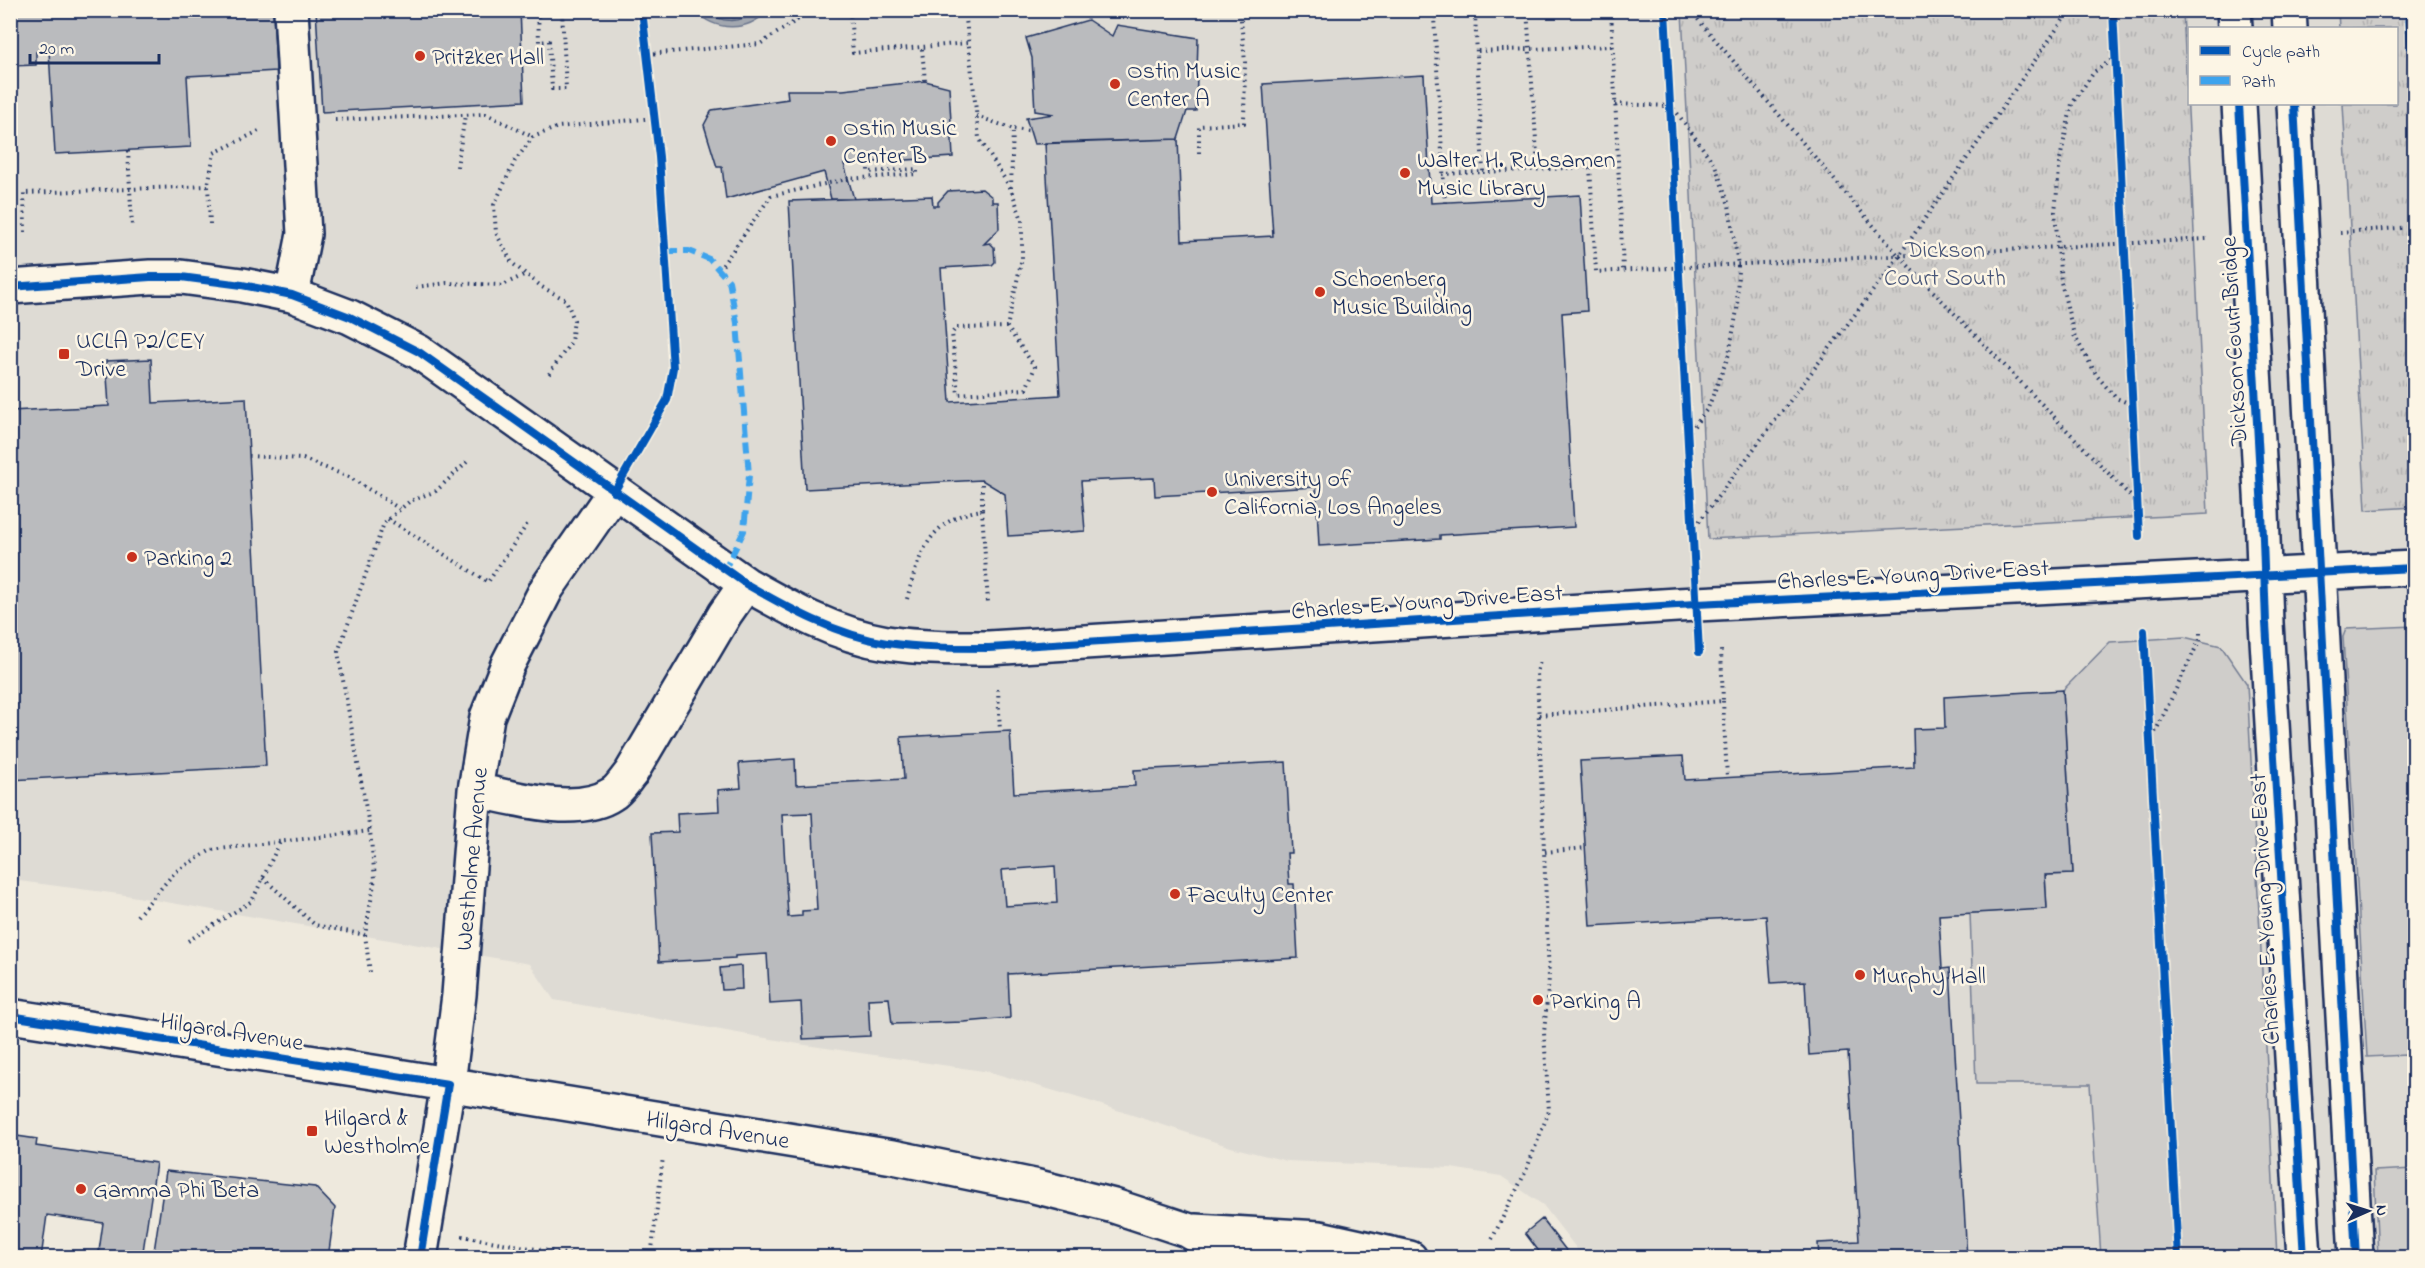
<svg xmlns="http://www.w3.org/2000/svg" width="2425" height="1268" font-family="'Indie Flower',sans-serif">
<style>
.built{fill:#dedbd4;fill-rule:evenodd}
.green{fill:#cfcdca;stroke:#757e94;stroke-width:1.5}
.park{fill:url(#park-tufts);stroke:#757e94;stroke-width:1.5}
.water{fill:url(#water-ripples);stroke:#6c778f;stroke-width:1.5}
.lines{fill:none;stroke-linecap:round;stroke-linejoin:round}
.shore{stroke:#515f7e;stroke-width:1.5}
.building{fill:#babbbe;stroke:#1b2f5e;stroke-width:1.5;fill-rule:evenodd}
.minor-casing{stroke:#1b2f5e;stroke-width:38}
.path{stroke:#1b2f5e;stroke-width:4;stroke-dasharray:1.5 4.5;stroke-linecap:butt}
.minor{stroke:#fcf5e5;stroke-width:33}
.quiet{stroke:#3da3ed;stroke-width:6;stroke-dasharray:12 6;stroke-linecap:butt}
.cycleway-casing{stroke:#fcf5e5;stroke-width:11}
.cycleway{stroke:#0057b8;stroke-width:8}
.poi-dot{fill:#c8321e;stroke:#fcf5e5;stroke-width:2}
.labels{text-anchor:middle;stroke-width:5;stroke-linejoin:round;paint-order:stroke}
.poi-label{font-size:24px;fill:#1b2f5e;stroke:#fcf5e5;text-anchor:start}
.park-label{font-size:24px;fill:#485679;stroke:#fcf5e5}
.street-label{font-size:24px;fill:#1b2f5e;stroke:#fcf5e5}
</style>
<defs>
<pattern id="park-tufts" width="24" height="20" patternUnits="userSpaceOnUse" patternTransform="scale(1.5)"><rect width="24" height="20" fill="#cfcdca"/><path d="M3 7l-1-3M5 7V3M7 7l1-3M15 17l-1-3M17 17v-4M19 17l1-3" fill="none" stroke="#b1b0b0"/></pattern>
<pattern id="water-ripples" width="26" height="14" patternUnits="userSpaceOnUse" patternTransform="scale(1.5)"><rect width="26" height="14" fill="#a2a7af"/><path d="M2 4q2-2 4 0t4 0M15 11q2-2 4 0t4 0" fill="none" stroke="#838892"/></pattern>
</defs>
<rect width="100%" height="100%" fill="#eee9dd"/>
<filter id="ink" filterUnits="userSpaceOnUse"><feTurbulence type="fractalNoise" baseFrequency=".0167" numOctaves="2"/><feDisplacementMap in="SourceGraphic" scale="12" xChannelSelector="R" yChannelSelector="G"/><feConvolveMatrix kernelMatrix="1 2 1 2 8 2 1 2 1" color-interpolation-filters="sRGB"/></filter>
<g filter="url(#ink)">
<path class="built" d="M 11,11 L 2414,11 L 2414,1257 L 1583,1257 L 1543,1205 L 1501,1176 L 1451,1168 L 1287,1161 L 1231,1147 L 1089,1101 L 990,1072 L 799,1044 L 554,1000 L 530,964 L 119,894 L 11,880 ZM 2190,28 L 2396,28 L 2396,104 L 2190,104 Z"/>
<path class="green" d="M 2414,626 L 2414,1078 L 2408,1078 L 2406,1055 L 2367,1057 L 2343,637 L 2346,629 Z
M 2184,637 L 2221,646 L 2247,684 L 2277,1257 L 2101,1257 L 2090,1084 L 1976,1084 L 1970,913 L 2047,908 L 2045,875 L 2073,874 L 2063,690 L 2110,642 Z
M 2414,1169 L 2414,1257 L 2378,1257 L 2374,1171 Z"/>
<path class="park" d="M 1682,11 L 2183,11 L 2208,514 L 1708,539 Z
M 2338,11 L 2414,11 L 2414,507 L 2366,510 L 2343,104 L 2396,104 L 2396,28 L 2339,28 Z"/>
<path class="water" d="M 695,11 L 767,11 C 747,33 715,31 695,11 Z"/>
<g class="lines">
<path class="shore" d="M 703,10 C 721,24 741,24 759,10"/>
</g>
<path class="building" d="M 10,10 L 273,10 L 276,71 L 187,76 L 191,147 L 55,154 L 49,51 L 36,52 L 36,65 L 10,66 Z
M 316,10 L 520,10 L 524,101 L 322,112 Z
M 1088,20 L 1112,36 L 1117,25 L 1198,38 L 1196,111 L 1187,111 L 1178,139 L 1034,144 L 1026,118 L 1054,114 L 1035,111 L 1032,58 L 1026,38 Z
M 1424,75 L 1431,203 L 1580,195 L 1587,311 L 1562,313 L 1574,527 L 1440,535 L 1440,539 L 1319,546 L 1316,487 L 1155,496 L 1154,478 L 1081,481 L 1085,531 L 1008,536 L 1005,494 L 982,480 L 805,489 L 789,201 L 932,196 L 933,206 L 938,206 L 938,202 L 948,191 L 982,189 L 992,197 L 992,202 L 998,202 L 999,229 L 984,244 L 990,243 L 994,247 L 995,262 L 992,265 L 941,268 L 950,402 L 1060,395 L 1045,143 L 1178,139 L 1182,241 L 1273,236 L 1263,84 Z
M 925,81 L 949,87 L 953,157 L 844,164 L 854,199 L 831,199 L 824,172 L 726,199 L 722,167 L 717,167 L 704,125 L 712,110 L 788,99 L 787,90 L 843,90 Z
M 151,359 L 153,403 L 246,398 L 266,766 L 10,780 L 10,411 L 109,406 L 106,361 Z
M 2063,690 L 2073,874 L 2045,875 L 2047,909 L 1939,915 L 1942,969 L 1950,968 L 1967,1258 L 1819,1258 L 1818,1243 L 1859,1241 L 1848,1052 L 1809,1055 L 1805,981 L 1771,983 L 1766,916 L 1590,926 L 1580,761 L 1683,756 L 1685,780 L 1914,767 L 1913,729 L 1945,728 L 1944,697 Z
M 1010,731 L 1014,793 L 1135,786 L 1134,770 L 1286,762 L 1291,853 L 1287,853 L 1289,884 L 1294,884 L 1298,958 L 1008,974 L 1010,1018 L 964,1022 L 892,1024 L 889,998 L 868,999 L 870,1036 L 803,1039 L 801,1002 L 770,1004 L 767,954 L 735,956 L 735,958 L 659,962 L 652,833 L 678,832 L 677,813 L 719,811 L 718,790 L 741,788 L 739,763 L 795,759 L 796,785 L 904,779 L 901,737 ZM 812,813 L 817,910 L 802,911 L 802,916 L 788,917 L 782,814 ZM 1055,866 L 1057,903 L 1005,906 L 1002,870 Z
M 741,966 L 742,989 L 722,990 L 720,968 Z
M 10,1135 L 37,1139 L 36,1146 L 156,1163 L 142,1258 L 98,1258 L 103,1223 L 47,1215 L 41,1258 L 10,1258 Z
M 166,1171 L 315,1187 L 335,1208 L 328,1258 L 153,1258 Z
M 1542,1219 L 1572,1258 L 1544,1258 L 1525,1233 Z"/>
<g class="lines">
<defs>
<path id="minor" d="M 291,10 L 304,234 L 292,295
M 2234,10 L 2235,28
M 2289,10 L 2290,28
M 2239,104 L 2262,511 L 2266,623 L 2304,1258
M 2294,104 L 2356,1258
M 10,287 L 150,277 L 181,277 L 242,285 L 292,295 L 350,317 L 419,352 L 746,584 C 790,609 836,635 887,643 C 920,648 955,648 989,648 L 1677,605 L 2414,568
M 475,790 C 513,798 578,817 612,794 C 619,790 625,780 631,773 L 725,614 L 746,584
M 10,1016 L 373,1072 L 893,1157 L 1034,1186 L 1114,1206 L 1187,1230 L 1235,1258
M 1195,1231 L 1320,1238 L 1410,1258
M 420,1258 L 448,1084 L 459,995 L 475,790 L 487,717 L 508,664 L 547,588 L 614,492"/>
</defs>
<use href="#minor" class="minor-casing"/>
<path class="path" d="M 538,10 L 539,42 L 549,41 L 552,89 L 566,89 L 562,10
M 850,10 L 853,53 L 968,43
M 965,10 L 979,138 L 1011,189 L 1022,220 L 1022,258 L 1007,327 L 1035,367 L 1026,389 L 958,394 L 952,333 L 956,328 L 1007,327
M 1527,10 L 1538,169
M 1611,10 L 1623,270
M 1690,10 L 1899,256 L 2138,504
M 922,49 L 925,81
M 1478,51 L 1612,46
M 648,54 L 760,44 L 797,20 L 799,10
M 2116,57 L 2094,72 L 2072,104 L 2060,159 L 2055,212 L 2061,282 L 2074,335 L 2097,376 L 2116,398 L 2133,405
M 1615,104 L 1672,106 L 1715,165 L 1729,205 L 1738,265 L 1737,310 L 1729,354 L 1708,408 L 1687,435
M 976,116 L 1013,129
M 335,120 L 486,114 L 533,137
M 128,151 L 132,226
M 1199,153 L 1199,126 L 1244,123 L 1245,62 L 1240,10
M 457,167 L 465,115
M 1483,172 L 1590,167 L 1596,272 L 2207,239
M 1442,174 L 1483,172 L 1475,15
M 1011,188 L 1013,129 L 1030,131
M 1445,203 L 1434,17 L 1475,15 L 1475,10
M 210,224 L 208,186 L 214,153 L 259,131
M 25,232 L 24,193 L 208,186
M 2340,232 L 2414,227
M 719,270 L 771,196 L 847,179 L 917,174 L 917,169 L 868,172 L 868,164
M 416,287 L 447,283 L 503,285 L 526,274
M 549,374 L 571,342 L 574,320 L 566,300 L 542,287 L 512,263 L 496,233 L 494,205 L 515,161 L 533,137 L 558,127 L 655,118
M 249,456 L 303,459 L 349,477 L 400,509
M 982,510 L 988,603
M 388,519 L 488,582 L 528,523
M 1692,531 L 1899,256 L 2070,10
M 907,599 C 919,553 930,518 982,510 L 982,480
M 998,689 L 1000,732
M 1723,701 L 1727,778
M 1539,715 L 1723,701 L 1721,650
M 2150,743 L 2200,639 L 2200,629
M 1545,852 L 1585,848
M 263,878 L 315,925 L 365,935
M 137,916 L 175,872 L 211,850 L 370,831
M 188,941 L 252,901 L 280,842
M 370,972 L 365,935 L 375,878 L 370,831 L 338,652 L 384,523 L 410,501 L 436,491 L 467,462
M 2412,1085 L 2414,1130
M 462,1236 L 588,1258
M 1492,1239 L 1526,1171 L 1549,1111 L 1544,1033 L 1549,978 L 1537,672 L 1540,661
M 651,1258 L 663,1157"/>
<use href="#minor" class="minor"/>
<path class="quiet" d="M 666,251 L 689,251 L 709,259 L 729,281 L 737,323 L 749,475 L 744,531 L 725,569"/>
<defs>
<path id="cycleway" d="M 1665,10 L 1699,652
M 2113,10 L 2139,536
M 2409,10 L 2414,109
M 2239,104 L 2262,511 L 2266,623 L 2304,1258
M 2294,104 L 2356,1258
M 10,287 L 150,277 L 181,277 L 242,285 L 292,295 L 350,317 L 419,352 L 746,584 C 790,609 836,635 887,643 C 920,648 955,648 989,648 L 1677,605 L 2414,568
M 614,492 L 667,400 L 673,368 L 659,157 L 642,10
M 2144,631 L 2178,1258
M 10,1016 L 448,1084 L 420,1258"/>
</defs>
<use href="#cycleway" class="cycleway-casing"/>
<use href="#cycleway" class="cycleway"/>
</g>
</g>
<g class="poi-dot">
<circle cx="420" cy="56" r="6"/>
<circle cx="1115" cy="84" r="6"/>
<circle cx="831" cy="141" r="6"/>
<circle cx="1405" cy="173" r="6"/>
<circle cx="1320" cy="292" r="6"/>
<rect x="58" y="348" width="12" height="12" rx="3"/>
<circle cx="1212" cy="492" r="6"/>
<circle cx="132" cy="557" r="6"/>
<circle cx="1175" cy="894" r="6"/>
<circle cx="1860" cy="975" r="6"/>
<circle cx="1538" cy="1000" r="6"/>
<rect x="306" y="1125" width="12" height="12" rx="3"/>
<circle cx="81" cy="1189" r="6"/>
</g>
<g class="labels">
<g class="poi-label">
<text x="432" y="64">Pritzker Hall</text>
<text x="1127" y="78">Ostin Music<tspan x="1127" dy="28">Center A</tspan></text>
<text x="843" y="135">Ostin Music<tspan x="843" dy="28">Center B</tspan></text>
<text x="1417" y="167">Walter H. Rubsamen<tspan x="1417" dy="28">Music Library</tspan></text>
<text x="1332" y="286">Schoenberg<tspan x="1332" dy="28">Music Building</tspan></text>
<text x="76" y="348">UCLA P2/CEY<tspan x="76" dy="28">Drive</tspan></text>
<text x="1224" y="486">University of<tspan x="1224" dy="28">California, Los Angeles</tspan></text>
<text x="144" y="565">Parking 2</text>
<text x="1187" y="902">Faculty Center</text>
<text x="1872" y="983">Murphy Hall</text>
<text x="1550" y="1008">Parking A</text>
<text x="324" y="1125">Hilgard &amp;<tspan x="324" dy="28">Westholme</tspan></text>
<text x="93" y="1197">Gamma Phi Beta</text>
</g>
<g class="park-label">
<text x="1945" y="257">Dickson<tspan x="1945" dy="28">Court South</tspan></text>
</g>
<g class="street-label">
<text transform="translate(2233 341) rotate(-93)" y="8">Dickson Court Bridge</text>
<text transform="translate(1913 574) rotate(-3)" y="8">Charles E. Young Drive East</text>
<text transform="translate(1427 601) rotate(-4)" y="8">Charles E. Young Drive East</text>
<text transform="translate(471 859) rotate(-85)" y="8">Westholme Avenue</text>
<text transform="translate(2264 909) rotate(-93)" y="8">Charles E. Young Drive East</text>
<text transform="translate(232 1031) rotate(9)" y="8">Hilgard Avenue</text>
<text transform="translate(718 1129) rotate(9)" y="8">Hilgard Avenue</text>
</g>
</g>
<rect width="2425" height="1268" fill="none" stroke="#fcf5e5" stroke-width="36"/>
<rect x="18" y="18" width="2389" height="1232" fill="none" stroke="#1b2f5e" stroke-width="2" filter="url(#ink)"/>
<rect x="2188" y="27" width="210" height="78" fill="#fcf5e5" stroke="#a2a6af" stroke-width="1.5"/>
<rect x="2200" y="46" width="30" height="9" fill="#0057b8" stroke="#a2a6af" stroke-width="1.5"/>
<text x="2242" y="57" font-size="18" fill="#1b2f5e">Cycle path</text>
<rect x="2200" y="76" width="30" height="9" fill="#3da3ed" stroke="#a2a6af" stroke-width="1.5"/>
<text x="2242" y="87" font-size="18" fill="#1b2f5e">Path</text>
<g transform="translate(2368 1211) rotate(87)" stroke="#fcf5e5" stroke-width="4.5" paint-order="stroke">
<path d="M0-4.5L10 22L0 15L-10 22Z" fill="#1b2f5e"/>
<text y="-9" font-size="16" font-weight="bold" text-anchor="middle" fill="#1b2f5e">N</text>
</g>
<path d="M30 54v9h129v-9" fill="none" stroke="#1b2f5e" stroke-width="3"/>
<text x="39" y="54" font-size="18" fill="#1b2f5e" stroke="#fcf5e5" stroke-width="4.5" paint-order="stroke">20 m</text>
</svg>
